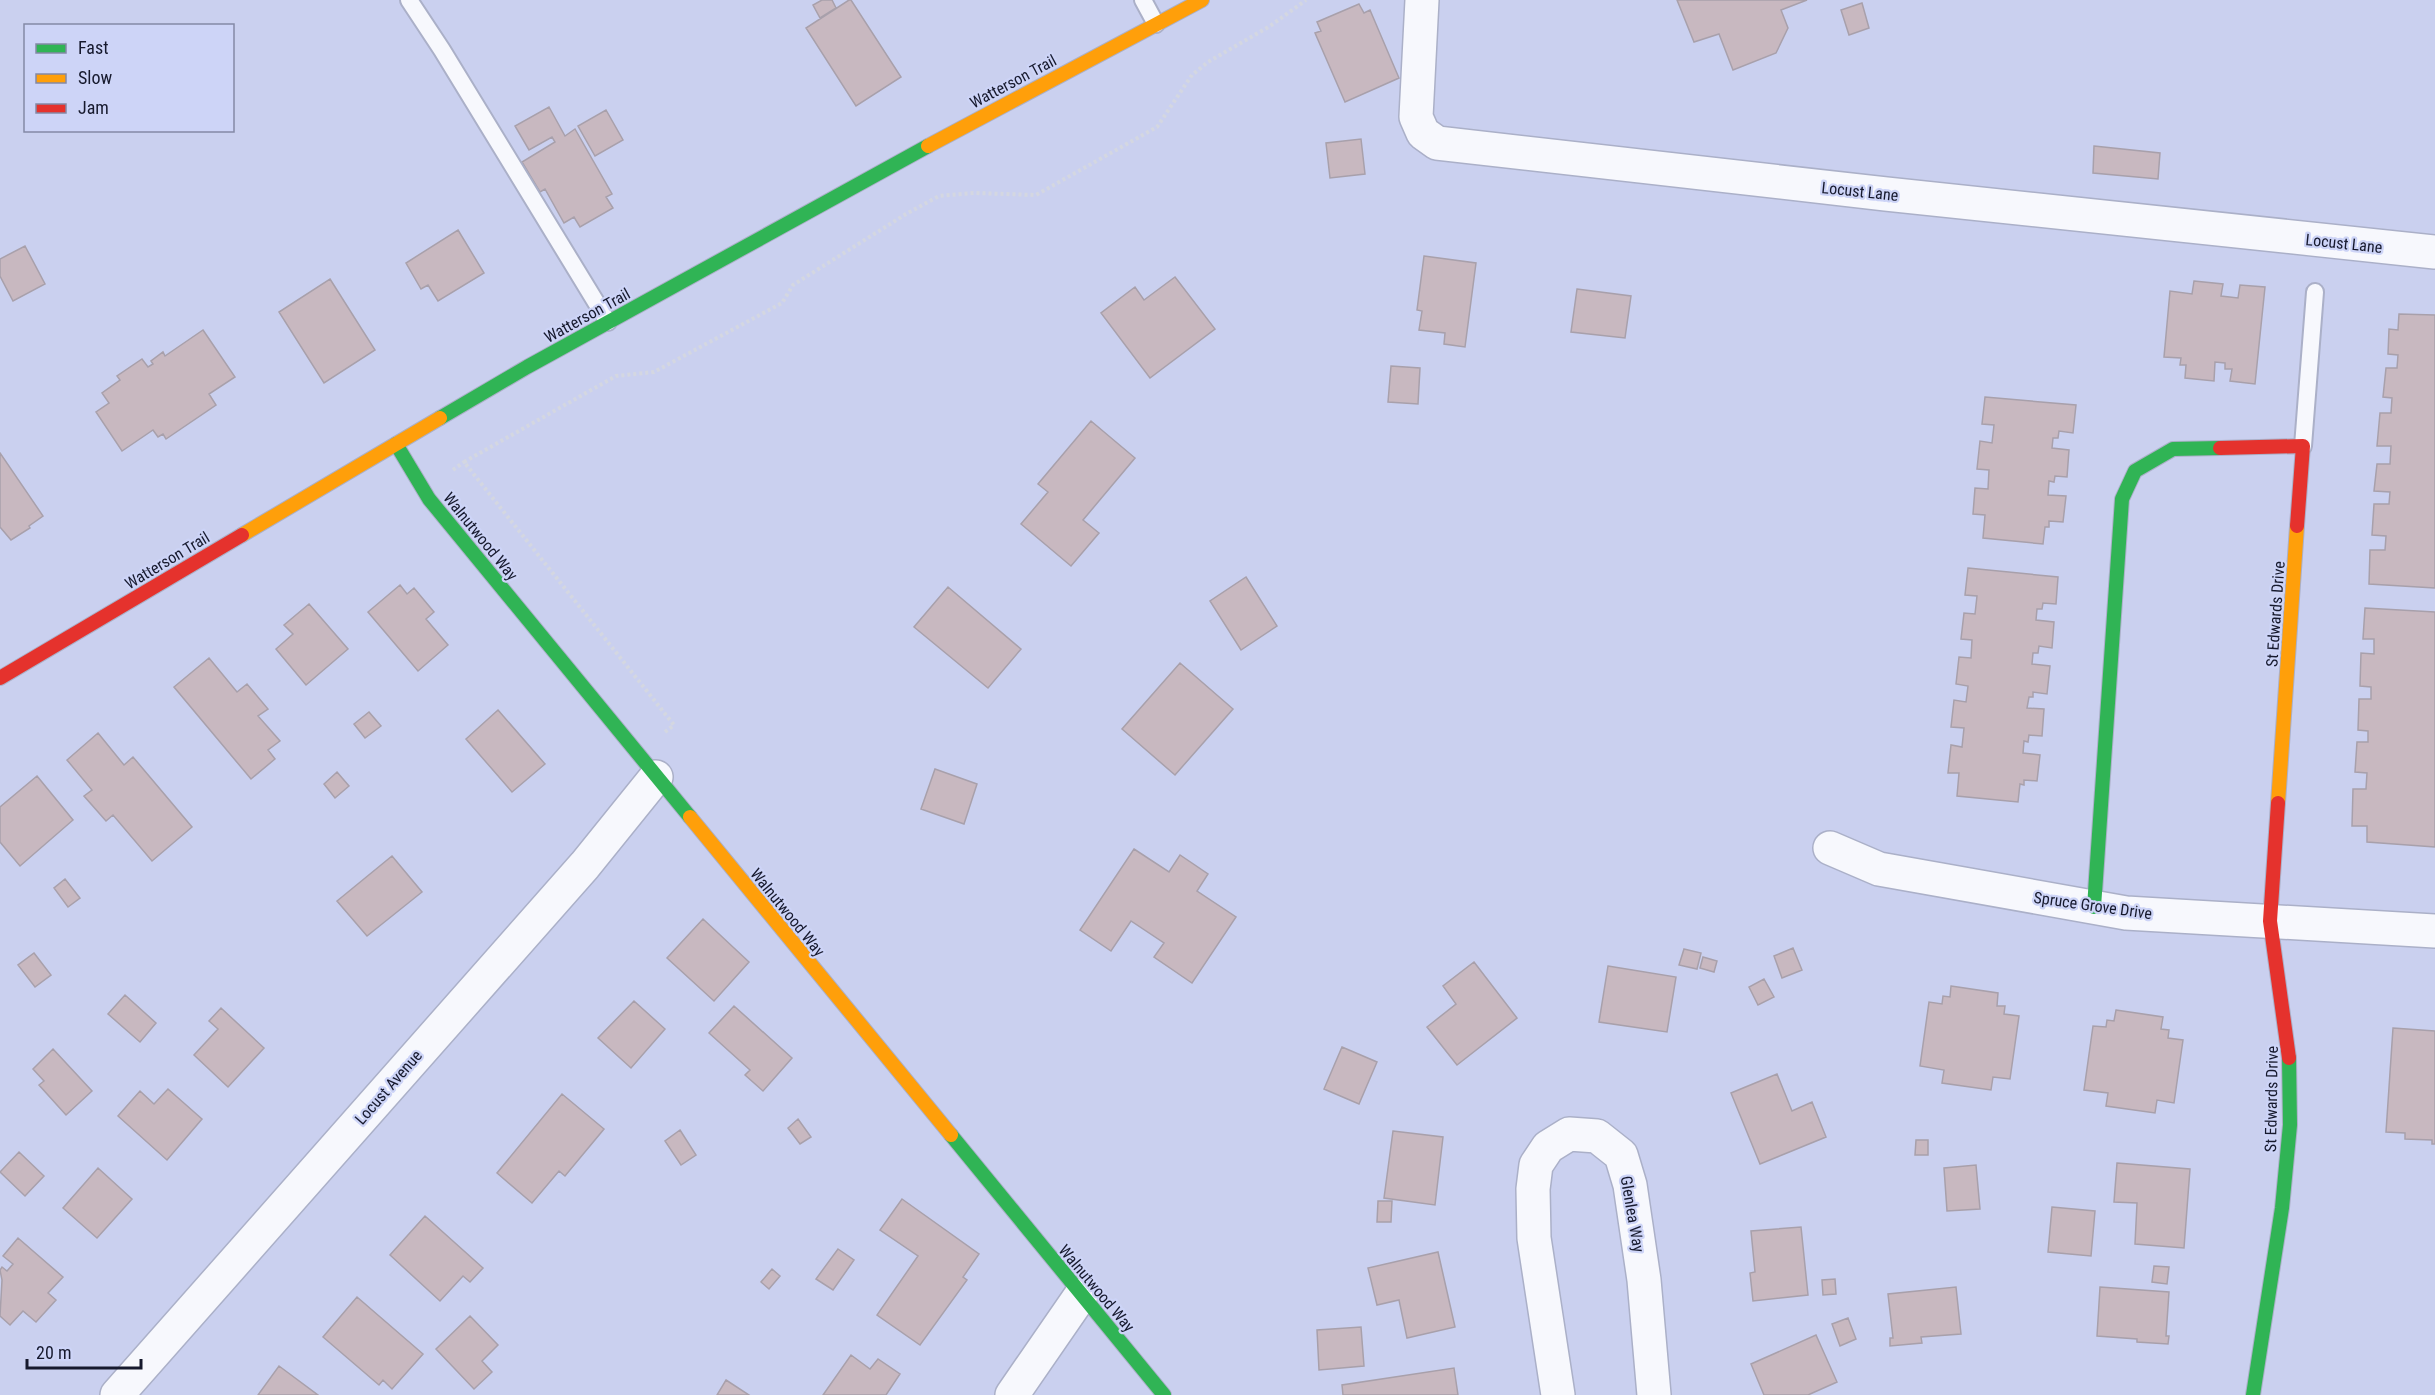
<svg xmlns="http://www.w3.org/2000/svg" width="2435" height="1395" font-family="'Roboto Condensed',sans-serif">
<style>
.building{fill:#c8b8c0;stroke:#a8a0ab;stroke-width:1.5}
.lines{fill:none;stroke-linecap:round;stroke-linejoin:round}
.lane-casing{stroke:#abb0c8;stroke-width:20}
.street-casing{stroke:#abb0c8;stroke-width:36}
.fast-casing{stroke:#abb0c8;stroke-width:16}
.slow-casing{stroke:#abb0c8;stroke-width:16}
.jam-casing{stroke:#abb0c8;stroke-width:16}
.path{stroke:#d4d7e1;stroke-width:4;stroke-dasharray:3 3;stroke-linecap:butt}
.lane{stroke:#f7f8fd;stroke-width:16}
.street{stroke:#f7f8fd;stroke-width:33}
.fast{stroke:#30b455;stroke-width:14}
.slow{stroke:#ff9f0a;stroke-width:14}
.jam{stroke:#e5322d;stroke-width:14}
.labels{text-anchor:middle;stroke-width:4.5;stroke-linejoin:round;paint-order:stroke}
.street-label{font-size:16px;fill:#16192d;stroke:#cdd4f7}
</style>
<rect width="100%" height="100%" fill="#cad0ef"/>
<path class="building" d="M 822,0 L 832,0 L 836,8 L 820,18 L 813,5 Z
M 849,0 L 851,0 L 901,77 L 856,106 L 806,28 Z
M 1677,0 L 1807,0 L 1781,10 L 1788,28 L 1776,53 L 1733,70 L 1719,34 L 1694,42 Z
M 1862,3 L 1869,28 L 1849,35 L 1841,10 Z
M 1359,4 L 1364,13 L 1370,10 L 1399,78 L 1345,102 L 1315,33 L 1321,31 L 1317,22 Z
M 549,107 L 565,136 L 575,129 L 612,194 L 606,197 L 613,208 L 580,227 L 574,217 L 564,223 L 545,189 L 540,192 L 522,162 L 555,142 L 552,137 L 529,150 L 515,126 Z
M 606,110 L 623,140 L 595,156 L 578,126 Z
M 1361,139 L 1365,174 L 1330,178 L 1326,143 Z
M 2094,146 L 2160,153 L 2158,179 L 2093,173 Z
M 458,230 L 484,273 L 438,301 L 428,285 L 421,289 L 406,263 Z
M 25,246 L 45,284 L 13,301 L 0,276 L 0,259 Z
M 1424,256 L 1476,263 L 1465,347 L 1444,344 L 1445,333 L 1419,330 L 1422,311 L 1417,310 Z
M 1175,277 L 1215,329 L 1150,378 L 1101,313 L 1135,287 L 1144,300 Z
M 330,279 L 375,350 L 324,383 L 279,312 Z
M 2194,281 L 2223,284 L 2221,296 L 2238,298 L 2240,285 L 2265,287 L 2255,384 L 2230,381 L 2232,369 L 2225,369 L 2225,363 L 2215,362 L 2214,381 L 2185,378 L 2186,365 L 2180,365 L 2181,358 L 2164,357 L 2170,291 L 2192,294 Z
M 1577,289 L 1631,296 L 1625,338 L 1571,332 Z
M 2399,314 L 2435,315 L 2435,588 L 2369,584 L 2370,550 L 2385,550 L 2386,536 L 2372,535 L 2374,504 L 2389,504 L 2390,492 L 2374,491 L 2377,464 L 2390,464 L 2391,446 L 2377,446 L 2380,413 L 2391,413 L 2392,398 L 2383,397 L 2386,368 L 2397,368 L 2398,355 L 2388,354 L 2389,329 L 2398,330 Z
M 203,330 L 235,377 L 209,394 L 216,405 L 166,439 L 163,434 L 158,437 L 153,430 L 122,451 L 96,412 L 109,403 L 102,393 L 120,380 L 117,376 L 142,359 L 148,367 L 153,364 L 151,361 L 163,352 L 165,356 Z
M 1391,366 L 1420,368 L 1418,404 L 1388,402 Z
M 1985,397 L 2076,405 L 2073,433 L 2059,431 L 2058,438 L 2053,438 L 2052,448 L 2069,450 L 2067,477 L 2055,476 L 2054,482 L 2049,481 L 2048,495 L 2066,496 L 2063,522 L 2049,521 L 2049,527 L 2045,527 L 2043,544 L 1983,538 L 1985,515 L 1973,514 L 1975,488 L 1988,489 L 1989,470 L 1977,469 L 1980,441 L 1992,443 L 1994,425 L 1982,424 Z
M 1091,421 L 1135,458 L 1083,520 L 1099,533 L 1071,566 L 1021,524 L 1048,492 L 1038,484 Z
M 0,453 L 43,516 L 29,526 L 30,528 L 11,540 L 0,527 Z
M 1968,568 L 2058,577 L 2056,604 L 2043,603 L 2042,609 L 2037,609 L 2036,620 L 2054,622 L 2052,648 L 2039,646 L 2038,653 L 2033,653 L 2032,664 L 2050,666 L 2047,694 L 2033,692 L 2033,697 L 2029,697 L 2027,708 L 2044,709 L 2042,736 L 2029,735 L 2028,742 L 2024,741 L 2023,753 L 2040,755 L 2037,781 L 2024,780 L 2024,785 L 2020,784 L 2018,802 L 1957,796 L 1959,773 L 1948,773 L 1951,745 L 1962,747 L 1964,728 L 1951,727 L 1954,700 L 1966,702 L 1968,686 L 1956,684 L 1959,657 L 1971,658 L 1972,640 L 1961,639 L 1964,613 L 1975,614 L 1977,596 L 1965,595 Z
M 1246,577 L 1277,626 L 1241,650 L 1210,601 Z
M 400,585 L 407,594 L 414,588 L 434,612 L 426,619 L 448,645 L 418,671 L 368,612 Z
M 948,587 L 1021,649 L 988,688 L 914,627 Z
M 309,604 L 348,649 L 306,685 L 276,649 L 293,634 L 284,625 Z
M 2365,608 L 2435,612 L 2435,847 L 2367,842 L 2367,826 L 2352,826 L 2353,789 L 2366,789 L 2367,773 L 2355,772 L 2357,742 L 2368,742 L 2368,731 L 2358,730 L 2359,699 L 2371,699 L 2371,687 L 2360,686 L 2361,653 L 2374,654 L 2374,639 L 2363,639 Z
M 209,658 L 237,692 L 247,684 L 268,709 L 258,716 L 280,741 L 268,750 L 275,759 L 251,779 L 174,687 Z
M 1180,663 L 1233,709 L 1175,775 L 1122,729 Z
M 498,710 L 545,764 L 512,792 L 466,739 Z
M 369,712 L 381,726 L 365,738 L 354,724 Z
M 98,733 L 124,765 L 133,757 L 192,827 L 152,861 L 113,815 L 106,821 L 84,796 L 92,790 L 67,760 Z
M 935,769 L 977,784 L 964,824 L 921,809 Z
M 337,772 L 349,786 L 335,798 L 324,784 Z
M 37,776 L 73,820 L 20,866 L 0,842 L 0,807 Z
M 1134,849 L 1169,872 L 1180,855 L 1208,874 L 1197,891 L 1236,917 L 1192,983 L 1154,957 L 1164,943 L 1131,921 L 1111,951 L 1080,930 Z
M 392,856 L 422,892 L 367,936 L 337,901 Z
M 65,879 L 80,898 L 68,907 L 54,888 Z
M 703,919 L 749,962 L 714,1001 L 667,958 Z
M 1793,948 L 1802,970 L 1782,978 L 1774,956 Z
M 1684,949 L 1701,953 L 1697,969 L 1679,965 Z
M 34,953 L 51,975 L 35,987 L 18,965 Z
M 1703,957 L 1717,961 L 1714,972 L 1700,968 Z
M 1474,962 L 1517,1018 L 1457,1065 L 1427,1027 L 1456,1004 L 1443,986 Z
M 1608,966 L 1676,977 L 1667,1032 L 1599,1022 Z
M 1764,979 L 1774,997 L 1758,1005 L 1749,987 Z
M 1951,986 L 1998,993 L 1997,1006 L 2005,1006 L 2004,1014 L 2019,1016 L 2010,1079 L 1993,1077 L 1991,1090 L 1942,1083 L 1944,1070 L 1920,1066 L 1929,1002 L 1942,1004 L 1943,996 L 1950,997 Z
M 125,995 L 156,1023 L 140,1042 L 108,1014 Z
M 634,1001 L 665,1029 L 631,1068 L 598,1038 Z
M 734,1006 L 792,1058 L 763,1091 L 745,1075 L 750,1070 L 709,1033 Z
M 221,1008 L 264,1048 L 228,1087 L 194,1055 L 218,1029 L 209,1021 Z
M 2116,1010 L 2163,1017 L 2161,1029 L 2169,1030 L 2168,1038 L 2183,1040 L 2174,1103 L 2157,1100 L 2155,1113 L 2106,1106 L 2108,1093 L 2084,1090 L 2093,1026 L 2106,1027 L 2107,1020 L 2114,1021 Z
M 2393,1028 L 2435,1031 L 2435,1144 L 2432,1144 L 2432,1140 L 2405,1139 L 2405,1133 L 2386,1132 Z
M 1342,1047 L 1377,1062 L 1359,1104 L 1324,1089 Z
M 53,1049 L 92,1091 L 66,1115 L 39,1085 L 44,1081 L 33,1069 Z
M 1777,1074 L 1792,1111 L 1812,1102 L 1826,1137 L 1760,1164 L 1731,1093 Z
M 168,1089 L 202,1119 L 167,1160 L 118,1116 L 140,1091 L 154,1104 Z
M 562,1094 L 604,1129 L 565,1176 L 559,1171 L 532,1203 L 497,1173 Z
M 798,1119 L 811,1137 L 800,1144 L 788,1128 Z
M 680,1130 L 696,1155 L 681,1165 L 665,1141 Z
M 1393,1131 L 1443,1137 L 1435,1205 L 1384,1198 Z
M 1916,1140 L 1928,1140 L 1928,1155 L 1915,1155 Z
M 19,1152 L 44,1176 L 25,1196 L 0,1172 Z
M 2117,1163 L 2190,1169 L 2184,1248 L 2135,1244 L 2137,1203 L 2114,1202 Z
M 1976,1165 L 1980,1209 L 1947,1211 L 1944,1168 Z
M 98,1168 L 132,1199 L 97,1238 L 63,1208 Z
M 902,1199 L 979,1254 L 963,1277 L 967,1280 L 920,1345 L 877,1315 L 918,1256 L 880,1230 Z
M 1378,1201 L 1392,1201 L 1391,1222 L 1377,1222 Z
M 2052,1207 L 2095,1211 L 2091,1256 L 2048,1252 Z
M 425,1216 L 483,1268 L 470,1282 L 463,1276 L 440,1301 L 390,1255 Z
M 1801,1227 L 1808,1295 L 1753,1301 L 1750,1273 L 1755,1272 L 1751,1231 Z
M 18,1238 L 63,1277 L 48,1293 L 56,1300 L 36,1322 L 23,1311 L 10,1325 L 0,1316 L 2,1280 L 0,1270 L 2,1267 L 7,1271 L 13,1264 L 3,1256 Z
M 838,1249 L 854,1260 L 833,1290 L 816,1279 Z
M 1438,1252 L 1455,1327 L 1407,1338 L 1399,1300 L 1377,1305 L 1368,1268 Z
M 2154,1266 L 2169,1267 L 2167,1284 L 2152,1282 Z
M 772,1269 L 780,1276 L 769,1289 L 761,1282 Z
M 1835,1279 L 1836,1294 L 1823,1295 L 1822,1280 Z
M 1956,1287 L 1961,1334 L 1921,1337 L 1922,1343 L 1890,1346 L 1890,1338 L 1893,1338 L 1888,1294 Z
M 2100,1287 L 2169,1292 L 2166,1336 L 2169,1336 L 2168,1344 L 2137,1342 L 2137,1339 L 2097,1336 Z
M 357,1297 L 423,1354 L 392,1389 L 383,1380 L 379,1385 L 323,1337 Z
M 470,1316 L 498,1345 L 482,1361 L 492,1372 L 474,1389 L 436,1349 Z
M 1848,1318 L 1856,1339 L 1840,1346 L 1832,1324 Z
M 1361,1327 L 1364,1366 L 1319,1370 L 1317,1330 Z
M 1816,1335 L 1837,1382 L 1808,1395 L 1764,1395 L 1751,1364 Z
M 851,1355 L 870,1369 L 878,1359 L 900,1374 L 886,1395 L 823,1395 Z
M 279,1366 L 318,1395 L 258,1395 Z
M 1454,1368 L 1458,1395 L 1343,1395 L 1342,1385 Z
M 726,1380 L 749,1395 L 717,1395 Z"/>
<g class="lines">
<defs>
<path id="lane" d="M 409,0 L 442,50 L 608,322
M 1143,0 L 1156,24
M 2303,446 L 2315,292"/>
<path id="street" d="M 1422,0 L 1416,117 L 1423,133 L 1437,143 L 1886,194 L 2435,252
M 1830,848 L 1879,869 L 2126,913 L 2435,931
M 117,1395 L 585,865 L 656,777
M 1012,1395 L 1081,1295
M 1558,1395 L 1534,1238 L 1533,1189 L 1536,1165 L 1548,1147 L 1569,1134 L 1597,1136 L 1621,1155 L 1630,1185 L 1644,1280 L 1654,1395"/>
<path id="fast" d="M 440,418 L 527,367 L 928,146
M 396,444 L 429,499 L 690,817
M 2094,907 L 2122,499 L 2135,471 L 2173,449 L 2220,448
M 951,1135 L 1164,1395
M 2253,1395 L 2282,1208 L 2290,1125 L 2289,1058"/>
<path id="slow" d="M 928,146 L 1202,0
M 242,535 L 440,418
M 2278,803 L 2297,526
M 690,817 L 951,1135"/>
<path id="jam" d="M 2220,448 L 2303,446 L 2297,526
M 0,678 L 242,535
M 2278,803 L 2270,921 L 2289,1058"/>
</defs>
<use href="#lane" class="lane-casing"/>
<use href="#street" class="street-casing"/>
<use href="#fast" class="fast-casing"/>
<use href="#slow" class="slow-casing"/>
<use href="#jam" class="jam-casing"/>
<path class="path" d="M 453,470 L 464,462
M 665,732 L 674,725 L 464,462 L 616,376 L 654,372 L 782,303 L 793,285 L 906,214 L 939,196 L 974,193 L 1036,195 L 1157,127 L 1192,75 L 1208,62 L 1270,26 L 1306,0"/>
<use href="#lane" class="lane"/>
<use href="#street" class="street"/>
<use href="#fast" class="fast"/>
<use href="#slow" class="slow"/>
<use href="#jam" class="jam"/>
</g>
<g class="labels">
<g class="street-label">
<text transform="translate(1013 81) rotate(-28)" y="6">Watterson Trail</text>
<text transform="translate(1860 191) rotate(6)" y="6">Locust Lane</text>
<text transform="translate(2344 243) rotate(6)" y="6">Locust Lane</text>
<text transform="translate(587 315) rotate(-29)" y="6">Watterson Trail</text>
<text transform="translate(481 536) rotate(51)" y="6">Walnutwood Way</text>
<text transform="translate(167 560) rotate(-31)" y="6">Watterson Trail</text>
<text transform="translate(2275 614) rotate(-86)" y="6">St Edwards Drive</text>
<text transform="translate(2093 905) rotate(8)" y="6">Spruce Grove Drive</text>
<text transform="translate(788 912) rotate(51)" y="6">Walnutwood Way</text>
<text transform="translate(388 1087) rotate(-49)" y="6">Locust Avenue</text>
<text transform="translate(2271 1099) rotate(-89)" y="6">St Edwards Drive</text>
<text transform="translate(1633 1214) rotate(80)" y="6">Glenlea Way</text>
<text transform="translate(1097 1288) rotate(50)" y="6">Walnutwood Way</text>
</g>
</g>
<rect x="24" y="24" width="210" height="108" fill="#cdd4f7" stroke="#8489a6" stroke-width="1.5"/>
<rect x="36" y="44" width="30" height="9" fill="#30b455" stroke="#8489a6" stroke-width="1.5"/>
<text x="78" y="54" font-size="18" fill="#16192d">Fast</text>
<rect x="36" y="74" width="30" height="9" fill="#ff9f0a" stroke="#8489a6" stroke-width="1.5"/>
<text x="78" y="84" font-size="18" fill="#16192d">Slow</text>
<rect x="36" y="104" width="30" height="9" fill="#e5322d" stroke="#8489a6" stroke-width="1.5"/>
<text x="78" y="114" font-size="18" fill="#16192d">Jam</text>
<path d="M27 1359v9h114v-9" fill="none" stroke="#16192d" stroke-width="3"/>
<text x="36" y="1359" font-size="18" fill="#16192d" stroke="#cdd4f7" stroke-width="4.5" paint-order="stroke">20 m</text>
</svg>
